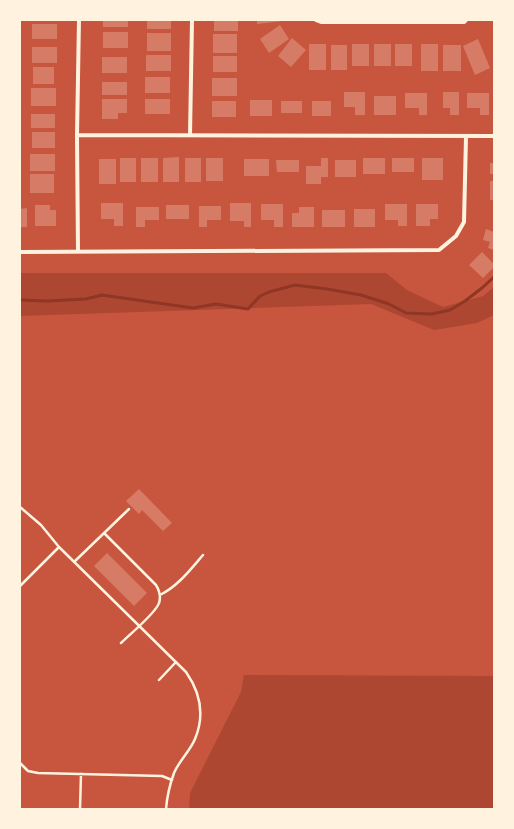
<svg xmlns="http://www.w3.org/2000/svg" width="514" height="829" font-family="'Work Sans',sans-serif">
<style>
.green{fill:#ae4732}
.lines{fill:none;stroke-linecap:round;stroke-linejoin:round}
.stream{stroke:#8f3625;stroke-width:3}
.building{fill:#d67c66}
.service{stroke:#fff3e0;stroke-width:2.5}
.minor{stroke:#fff3e0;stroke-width:4}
</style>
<rect width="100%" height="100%" fill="#c8553d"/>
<path class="green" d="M 20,273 L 386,273 L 407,290 L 443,307 L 483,296 L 494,287 L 494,315 L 477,323 L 434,330 L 371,304 L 20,316 Z
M 244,675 L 494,676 L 494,809 L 189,809 L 190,793 L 241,692 Z"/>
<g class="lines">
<path class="stream" d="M 20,300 L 47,301 L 86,299 L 102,295 L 193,308 L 216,304 L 248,309 L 260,296 L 269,292 L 295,285 L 327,289 L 361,295 L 389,304 L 406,313 L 432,314 L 450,310 L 465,301 L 482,288 L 494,277"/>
</g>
<path class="building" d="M 103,20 L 128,20 L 128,27 L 103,27 Z
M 147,20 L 171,20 L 171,29 L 147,29 Z
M 214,20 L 238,20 L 238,31 L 214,31 Z
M 257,20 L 283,20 L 283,21 L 257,24 Z
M 32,24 L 57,24 L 57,39 L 32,39 Z
M 280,25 L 289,39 L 269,53 L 260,39 Z
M 103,32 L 128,32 L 128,48 L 103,48 Z
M 147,33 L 171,33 L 171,51 L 147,51 Z
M 213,34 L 237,34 L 237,53 L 213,53 Z
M 292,38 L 306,50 L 291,67 L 278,56 Z
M 478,39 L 490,68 L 475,75 L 463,46 Z
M 309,44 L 326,44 L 326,70 L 309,70 Z
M 352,44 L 369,44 L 369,66 L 352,66 Z
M 374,44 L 391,44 L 391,66 L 374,66 Z
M 395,44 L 412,44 L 412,66 L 395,66 Z
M 421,44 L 438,44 L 438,71 L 421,71 Z
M 331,45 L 347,45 L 347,70 L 331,70 Z
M 443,45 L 461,45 L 461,71 L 443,71 Z
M 32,47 L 57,47 L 57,63 L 32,63 Z
M 146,55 L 171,55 L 171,71 L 146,71 Z
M 213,56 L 237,56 L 237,72 L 213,72 Z
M 102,57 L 127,57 L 127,73 L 102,73 Z
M 33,67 L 54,67 L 54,84 L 33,84 Z
M 145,77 L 170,77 L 170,93 L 145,93 Z
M 212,78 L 237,78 L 237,96 L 212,96 Z
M 102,82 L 127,82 L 127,95 L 102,95 Z
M 31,88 L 56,88 L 56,106 L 31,106 Z
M 344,92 L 365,92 L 365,115 L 355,115 L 355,107 L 344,107 Z
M 443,92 L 459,92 L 459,115 L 450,115 L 450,108 L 443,108 Z
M 405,93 L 427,93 L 427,115 L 419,115 L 419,108 L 405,108 Z
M 467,93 L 489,93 L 489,115 L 480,115 L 480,108 L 467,108 Z
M 374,96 L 396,96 L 396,115 L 374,115 Z
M 102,99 L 127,99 L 127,113 L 118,113 L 118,119 L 102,119 Z
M 145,99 L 170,99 L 170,114 L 145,114 Z
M 250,100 L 272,100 L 272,116 L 250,116 Z
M 212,101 L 236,101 L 236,117 L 212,117 Z
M 281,101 L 302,101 L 302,113 L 281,113 Z
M 312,101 L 331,101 L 331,116 L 312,116 Z
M 31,114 L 55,114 L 55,128 L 31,128 Z
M 32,132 L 55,132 L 55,148 L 32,148 Z
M 30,154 L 55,154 L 55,171 L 30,171 Z
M 179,157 L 179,182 L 163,182 L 163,158 Z
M 120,158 L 136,158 L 136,182 L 120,182 Z
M 141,158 L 158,158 L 158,182 L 141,182 Z
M 185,158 L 201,158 L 201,182 L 185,182 Z
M 206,158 L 223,158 L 223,181 L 206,181 Z
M 321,158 L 328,158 L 328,177 L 321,177 L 321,184 L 306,184 L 306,166 L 321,166 Z
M 363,158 L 385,158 L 385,174 L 363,174 Z
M 392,158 L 414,158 L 414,172 L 392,172 Z
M 422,158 L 443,158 L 443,180 L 422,180 Z
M 99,159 L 116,159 L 116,184 L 99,184 Z
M 244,159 L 269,159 L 269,176 L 244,176 Z
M 276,160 L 299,160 L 299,172 L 277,172 Z
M 335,160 L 356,160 L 356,177 L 335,177 Z
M 490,163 L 494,163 L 494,174 L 490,174 Z
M 30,174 L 54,174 L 54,193 L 30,193 Z
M 490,181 L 494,181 L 494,200 L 490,200 Z
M 101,203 L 123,203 L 123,226 L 114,226 L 114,219 L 101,219 Z
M 230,203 L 251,203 L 251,227 L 244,227 L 244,221 L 230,221 Z
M 261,204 L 283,204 L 283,227 L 274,227 L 274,220 L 261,220 Z
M 385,204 L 407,204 L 407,226 L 398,226 L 398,220 L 385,220 Z
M 416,204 L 438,204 L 438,219 L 430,219 L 430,226 L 416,226 Z
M 35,205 L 50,205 L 50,210 L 56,210 L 56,226 L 35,226 Z
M 166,205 L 189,205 L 189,219 L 166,219 Z
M 199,206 L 221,206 L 221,220 L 207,220 L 207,227 L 199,227 Z
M 136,207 L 159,207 L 159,220 L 145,220 L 145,227 L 136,227 Z
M 299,207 L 314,207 L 314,227 L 292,227 L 292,213 L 299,213 Z
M 27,208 L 27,227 L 20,227 L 20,209 Z
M 354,209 L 375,209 L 375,227 L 354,227 Z
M 322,210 L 345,210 L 345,227 L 322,227 Z
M 486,229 L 494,232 L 494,250 L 488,248 L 490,242 L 483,240 Z
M 482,252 L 494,264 L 494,267 L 483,278 L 469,265 Z
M 139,489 L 172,523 L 163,531 L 142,510 L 139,514 L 126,501 Z
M 107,553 L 147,593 L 134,606 L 94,566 Z"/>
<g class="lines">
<path class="service" d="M 20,507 L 41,525 L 59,547
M 104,533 L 156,585 C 159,590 161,597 159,603 C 156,613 130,634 121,643
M 74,562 L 129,509
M 20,586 L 59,547 L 186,672 C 200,692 205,715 195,739 C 190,751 179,761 174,773 C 170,784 167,797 166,809
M 160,595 C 178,586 190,570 203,555
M 159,680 L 176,662
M 20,763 L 28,771 L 38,773 L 162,776 L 172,780
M 80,809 L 81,774"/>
<path class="minor" d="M 316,20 L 321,22 L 464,22 L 466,20
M 77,135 L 494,136
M 190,135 L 192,20
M 78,251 L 77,135 L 79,20
M 20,252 L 439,250 L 456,236 L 464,222 L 466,137"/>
</g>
<rect width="514" height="829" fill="none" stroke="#fff3e0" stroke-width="42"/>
</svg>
